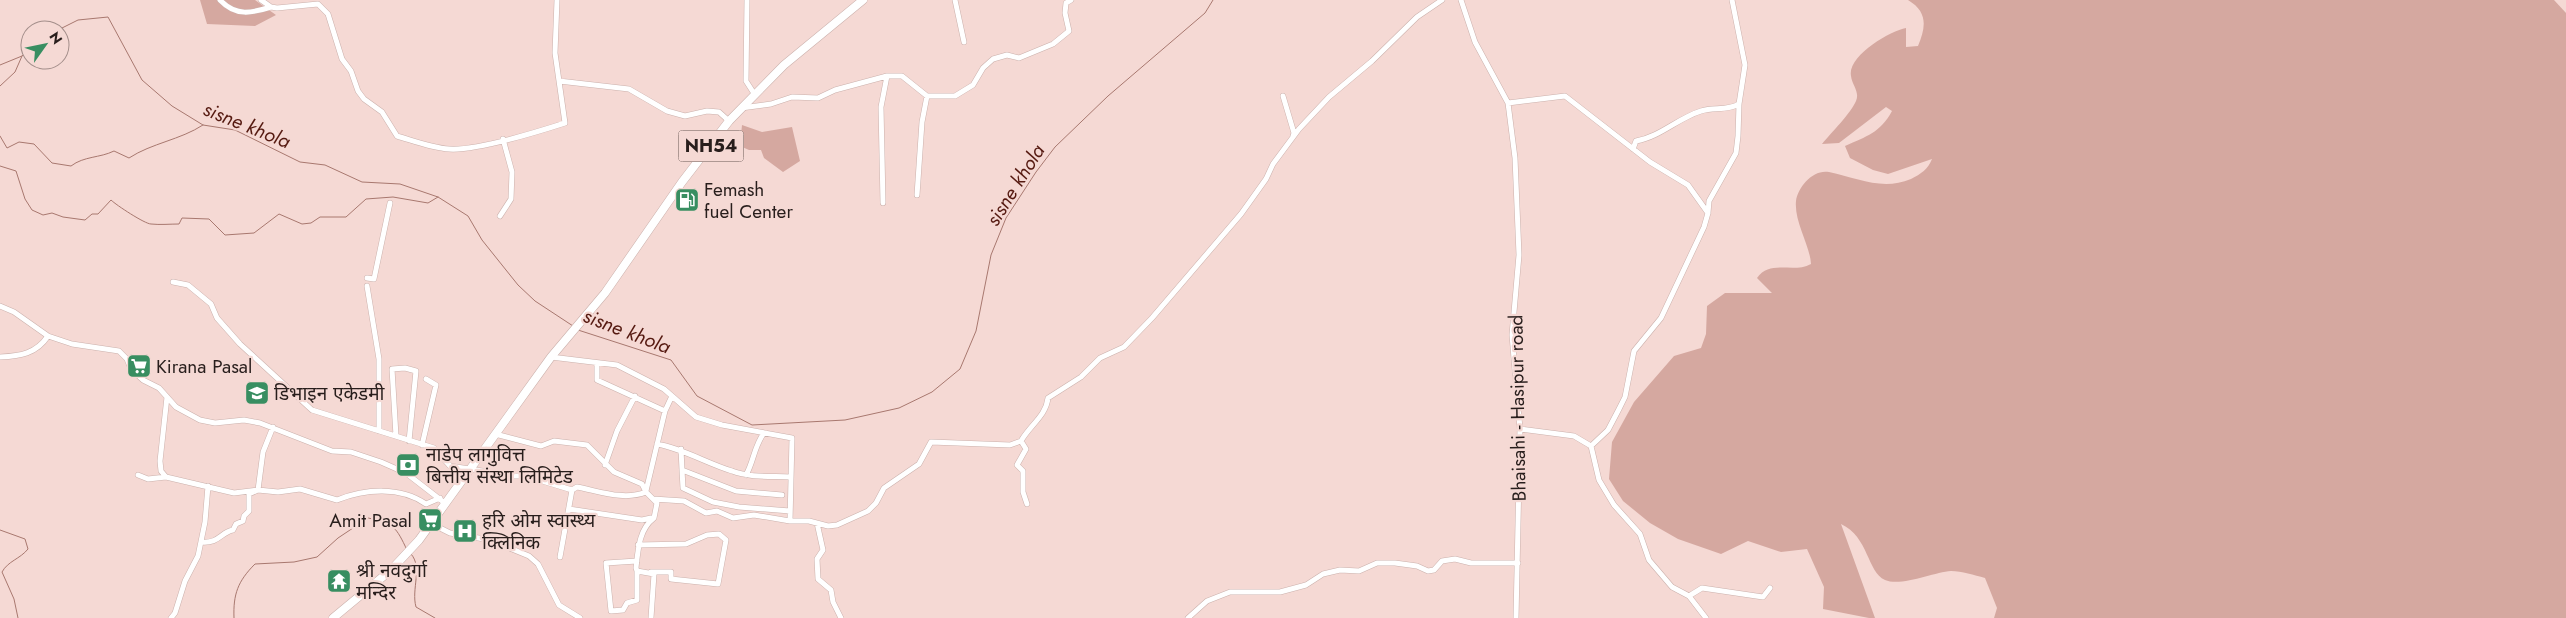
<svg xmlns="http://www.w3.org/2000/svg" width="2566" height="618" font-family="Jost,'Noto Sans Devanagari',sans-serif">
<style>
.green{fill:#d5a8a0}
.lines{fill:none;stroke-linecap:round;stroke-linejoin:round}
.stream{stroke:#a8786f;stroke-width:1}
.minor-casing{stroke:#cbb1ac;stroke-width:6}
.primary-casing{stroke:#cbb1ac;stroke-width:9}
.minor{stroke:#fff;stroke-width:5}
.primary{stroke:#fff;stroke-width:8}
.labels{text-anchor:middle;stroke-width:4.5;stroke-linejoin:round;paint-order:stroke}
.shield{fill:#f5d9d4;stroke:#665653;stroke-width:1}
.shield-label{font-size:18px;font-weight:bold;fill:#281e1c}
.poi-label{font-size:19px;fill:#281e1c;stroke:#f5d9d4;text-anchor:start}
.street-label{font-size:19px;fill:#281e1c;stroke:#f5d9d4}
.water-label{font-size:20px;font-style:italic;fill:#561a11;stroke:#f5d9d4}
</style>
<rect width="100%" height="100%" fill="#f5d9d4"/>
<path class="green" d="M 200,0 L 255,0 L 276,15 L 255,26 L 207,24 Z
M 1908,0 L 2554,0 L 2566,13 L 2566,618 L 1994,618 L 1997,608 L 1985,578 C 1974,575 1962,571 1951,571 C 1934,572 1901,587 1885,580 C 1867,572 1869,537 1841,524 L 1875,618 L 1869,618 L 1823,609 L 1824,587 L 1807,549 L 1781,552 L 1748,541 L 1721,554 L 1678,539 L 1650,523 L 1623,501 L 1609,479 L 1612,442 L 1634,402 L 1674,356 L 1701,348 L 1706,334 L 1707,306 L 1725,293 L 1772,293 L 1757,278 C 1771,259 1793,274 1811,264 C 1810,245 1794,222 1796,201 C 1798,187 1813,169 1829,172 C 1858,178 1882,191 1911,179 C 1921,174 1928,169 1932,159 L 1888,174 L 1873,170 L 1850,158 L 1845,146 C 1867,136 1880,133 1892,111 L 1886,107 L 1839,143 L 1822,144 C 1831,133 1851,113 1856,101 C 1860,92 1852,85 1851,76 C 1847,56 1890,31 1906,28 L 1906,47 L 1918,46 C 1926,27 1928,12 1908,0 Z
M 742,125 L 762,132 L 792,127 L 800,161 L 783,172 L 764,158 L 761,150 L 749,150 L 740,146 Z"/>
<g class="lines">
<path class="stream" d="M 58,30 L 78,20 L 108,17 L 142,80 L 172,106 L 203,125 L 235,130 L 300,162 L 325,165 L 362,182 L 400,184 L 438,197 L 468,216 L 482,240 L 518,285 L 535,301 L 573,326
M 0,65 L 22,56 L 30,49
M 0,86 L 15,72 L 22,56
M 0,136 L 7,148 L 19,142 L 34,144 L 52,163 L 71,166 C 84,156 100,158 114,151 L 129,158 C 152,143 180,140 203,125
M 0,166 L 16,171 L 25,199 L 32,210 L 43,215 L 52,213 L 63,217 L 85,220 L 92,214 L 98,214 L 111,200 C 116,205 145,224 151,224 C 160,225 170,224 179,224 L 182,218 L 209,219 L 225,235 L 254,233 L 279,214 L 302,224 L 311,223 L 320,217 L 346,217 L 366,199 L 393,197 L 428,203 L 438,197
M 578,330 L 671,360 L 697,396 L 752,425 L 845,420 L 899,408 L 932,392 L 960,369 L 976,331 L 991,255 L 1006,218 L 1036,172 L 1055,147 L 1108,96 L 1205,13 L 1213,0
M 0,530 L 25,539 L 28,549 C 20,559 8,561 2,572 L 14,599 L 18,618
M 411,554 C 423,567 411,589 416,607 L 435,618
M 234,618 C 233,594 238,581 255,564 L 294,562 L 317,557 L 338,538 L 368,518 C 394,523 396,527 407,550"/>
<defs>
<path id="minor" d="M 220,0 C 236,17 252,13 271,7
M 261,0 L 271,7 L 277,8 L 318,4 L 328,14 L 342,59 L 351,71 L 358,91 L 364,99 L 382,112 L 397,136 C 414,141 432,148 449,149 C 477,151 537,132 565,123 L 559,81
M 557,0 L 555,53 L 559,81 L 629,89 L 667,111 L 685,116 L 707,111 L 719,112 L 729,121
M 747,0 L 746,81 L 755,95
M 955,0 L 964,42
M 1461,0 L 1475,42 L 1508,103 L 1515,158 L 1519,255 L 1512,335 L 1520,429 L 1516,618
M 1283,96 L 1294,133 L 1293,136
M 1508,103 L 1565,96 L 1650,162 L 1688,185 L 1708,213
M 741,108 L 771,104 L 792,97 L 818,98 L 835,90 L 887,76 L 902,76 L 927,96 L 955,96 L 973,85 L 983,68 L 993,59 L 1007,55 L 1019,58 L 1053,44 L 1069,31 L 1065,13 L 1066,3 L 1071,0
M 1633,149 L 1636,141 C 1660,137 1678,118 1701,111 C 1714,107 1727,111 1739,104
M 917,195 L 922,122 L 927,96
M 883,203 L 881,107 L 887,76
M 500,216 L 511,199 L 512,172 L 503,139
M 367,278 L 374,279 L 390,203
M 173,282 L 188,285 L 211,304 L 217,318 L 240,344 L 312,410 L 434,448 L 450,466 L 514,476 L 526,476 L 572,490 L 577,487 C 599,491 624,501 646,492 L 653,499 L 684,501 L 706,513 L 717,511 L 733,518 L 754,515 L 790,521 L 809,521 L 828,526 L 837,525 L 868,511 L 876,503 L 884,488 L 919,464 L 931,442 L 1010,445 L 1021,441 C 1030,425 1046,416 1048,398 L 1081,377 L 1100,358 L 1124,347 L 1152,318 L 1241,214 L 1266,179 L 1273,164 L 1299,129 L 1329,97 L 1372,61 L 1417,17 L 1442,0
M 367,286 L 379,359 L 379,431
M 0,306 L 14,312 L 48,336 L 72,344 L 119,351 L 127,359 L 131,369 L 143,380 L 159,388 L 176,407 L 200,420 L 215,423 L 244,420 L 260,423 L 332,451 L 351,452 L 381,462 L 406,473 L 446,504
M 0,357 C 20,356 36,354 48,336
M 551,357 L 617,365 L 664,389 L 696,417 L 722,425 L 792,438 L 790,521
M 597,363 L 597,380 L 665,411
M 1520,429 L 1574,436 L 1591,446
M 495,434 L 541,446 L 554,441 L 587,445 L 614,472 L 642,484 L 646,492
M 396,436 L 392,369 L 405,368 L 416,371 L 409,441
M 1021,441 L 1026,449 L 1017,465 L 1023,471 L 1023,492 L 1027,504
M 657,444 C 684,449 706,463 732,471 C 751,478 771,476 790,477
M 422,445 L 436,385 L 426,379
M 681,449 L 682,470 L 736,491 L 782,495
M 605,465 L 617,431 L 635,396
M 682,470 L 683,488 L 713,502 L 739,507 L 790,511
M 138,475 L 148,479 L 166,477 L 234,493 L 258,490 L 278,492 L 300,489 L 337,500 C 365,489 400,486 426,504 L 440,498
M 746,475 C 754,461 754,446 764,433
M 166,477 L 161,471 L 160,461 L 167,397
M 646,491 L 665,411 L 672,396
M 569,509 L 642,520 L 651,518
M 817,523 L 823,550 L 817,559 L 818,579 L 831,590 L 833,602 L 841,618
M 432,524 L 450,533 L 490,540 L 529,556 L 538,564 L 559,605 L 580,618
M 201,542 C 219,544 221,532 233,530 L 236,524 L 243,521 L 244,516 L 249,511 L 249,494 L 258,490 L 263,452 L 273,427
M 638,545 L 686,544 L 707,535 L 719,534 L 726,540 L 718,584 L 671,579 L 671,572 L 651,572
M 560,557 L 572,490
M 637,561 L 606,563 L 611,611 L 623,610 L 627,603 L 637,600 L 637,571
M 1689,596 L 1702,588 L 1763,597 L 1770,588
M 171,618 L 175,613 L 185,581 L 198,556 L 205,522 L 208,486
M 651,618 L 654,574 L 637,571 L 636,568 C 638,550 639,529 654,518 L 657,503 L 653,499
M 1188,618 L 1207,601 L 1230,592 L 1280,592 L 1306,585 L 1323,574 L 1340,570 L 1359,571 L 1377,563 L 1395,563 L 1417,566 L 1428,571 L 1434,570 L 1442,561 L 1455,559 L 1471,563 L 1518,563
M 1706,618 L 1689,596 L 1672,587 L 1649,560 L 1640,534 L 1614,505 L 1599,480 L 1591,446 L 1608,430 L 1619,409 L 1625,397 L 1634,351 L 1661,318 L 1704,227 L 1708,213 L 1709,201 L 1736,153 L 1738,136 L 1739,104 L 1745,65 L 1732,0"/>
<path id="primary" d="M 333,618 L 391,570 L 419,540 L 551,357 L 605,293 L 682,182 L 729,121 L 784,65 L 863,0"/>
</defs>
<use href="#minor" class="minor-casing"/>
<use href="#primary" class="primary-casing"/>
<use href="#minor" class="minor"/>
<use href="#primary" class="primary"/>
</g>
<defs>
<symbol id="fuel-square" viewBox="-11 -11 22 22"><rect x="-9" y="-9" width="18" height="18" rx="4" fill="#388e61" stroke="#f5d9d4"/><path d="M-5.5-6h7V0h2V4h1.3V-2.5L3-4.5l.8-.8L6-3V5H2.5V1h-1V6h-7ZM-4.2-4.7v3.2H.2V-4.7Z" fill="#fff"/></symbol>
<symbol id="supermarket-square" viewBox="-11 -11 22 22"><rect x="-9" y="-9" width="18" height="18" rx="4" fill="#388e61" stroke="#f5d9d4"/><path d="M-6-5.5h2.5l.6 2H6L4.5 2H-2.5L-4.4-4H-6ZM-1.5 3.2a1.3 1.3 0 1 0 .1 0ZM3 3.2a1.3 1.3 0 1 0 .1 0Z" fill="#fff"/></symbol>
<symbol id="school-square" viewBox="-11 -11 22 22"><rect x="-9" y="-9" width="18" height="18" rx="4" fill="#388e61" stroke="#f5d9d4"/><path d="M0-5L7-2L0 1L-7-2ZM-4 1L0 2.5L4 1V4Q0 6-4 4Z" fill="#fff"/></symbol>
<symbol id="bank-square" viewBox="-11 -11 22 22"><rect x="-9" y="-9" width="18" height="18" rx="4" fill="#388e61" stroke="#f5d9d4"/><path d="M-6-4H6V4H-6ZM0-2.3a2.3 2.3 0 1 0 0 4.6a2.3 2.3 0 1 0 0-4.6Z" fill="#fff"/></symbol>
<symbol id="hospital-square" viewBox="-11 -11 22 22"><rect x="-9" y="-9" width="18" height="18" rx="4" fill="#388e61" stroke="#f5d9d4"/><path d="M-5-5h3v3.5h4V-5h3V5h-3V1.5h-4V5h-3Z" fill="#fff"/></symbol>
<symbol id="temple-square" viewBox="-11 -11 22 22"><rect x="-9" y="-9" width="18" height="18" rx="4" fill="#388e61" stroke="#f5d9d4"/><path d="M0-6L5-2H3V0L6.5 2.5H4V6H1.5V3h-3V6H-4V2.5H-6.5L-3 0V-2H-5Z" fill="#fff"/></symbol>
</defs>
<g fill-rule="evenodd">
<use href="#fuel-square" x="673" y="186" width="28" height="28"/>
<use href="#supermarket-square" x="125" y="352" width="28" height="28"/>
<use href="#school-square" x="243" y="379" width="28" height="28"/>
<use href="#bank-square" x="394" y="451" width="28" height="28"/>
<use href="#supermarket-square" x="416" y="506" width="28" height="28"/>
<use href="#hospital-square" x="451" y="517" width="28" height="28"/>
<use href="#temple-square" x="325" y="567" width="28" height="28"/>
</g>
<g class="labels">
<rect class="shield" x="678.5" y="130.5" width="65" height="31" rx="4"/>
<g class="shield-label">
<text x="711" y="152">NH54</text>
</g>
<g class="poi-label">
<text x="704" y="196">Femash<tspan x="704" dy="22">fuel Center</tspan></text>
<text x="156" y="373">Kirana Pasal</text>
<text x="274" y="400">डिभाइन एकेडमी</text>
<text x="426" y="461">नाडेप लागुवित्त<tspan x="426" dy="22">बित्तीय संस्था लिमिटेड</tspan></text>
<text x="412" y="527" text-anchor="end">Amit Pasal</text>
<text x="482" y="527">हरि ओम स्वास्थ्य<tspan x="482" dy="22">क्लिनिक</tspan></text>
<text x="356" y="577">श्री नवदुर्गा<tspan x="356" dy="22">मन्दिर</tspan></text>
</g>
<g class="street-label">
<text transform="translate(1517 408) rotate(-91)" y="7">Bhaisahi - Hasipur road</text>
</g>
<g class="water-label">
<text transform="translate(247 125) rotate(22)" y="7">sisne khola</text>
<text transform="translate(1015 185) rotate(-58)" y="7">sisne khola</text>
<text transform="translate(627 331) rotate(21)" y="7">sisne khola</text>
</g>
</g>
<g transform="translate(45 45) rotate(57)"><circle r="24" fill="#f5d9d4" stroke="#a38e8a"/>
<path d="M0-4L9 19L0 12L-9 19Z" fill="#388e61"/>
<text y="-8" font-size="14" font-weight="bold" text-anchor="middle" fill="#281e1c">N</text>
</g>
</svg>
